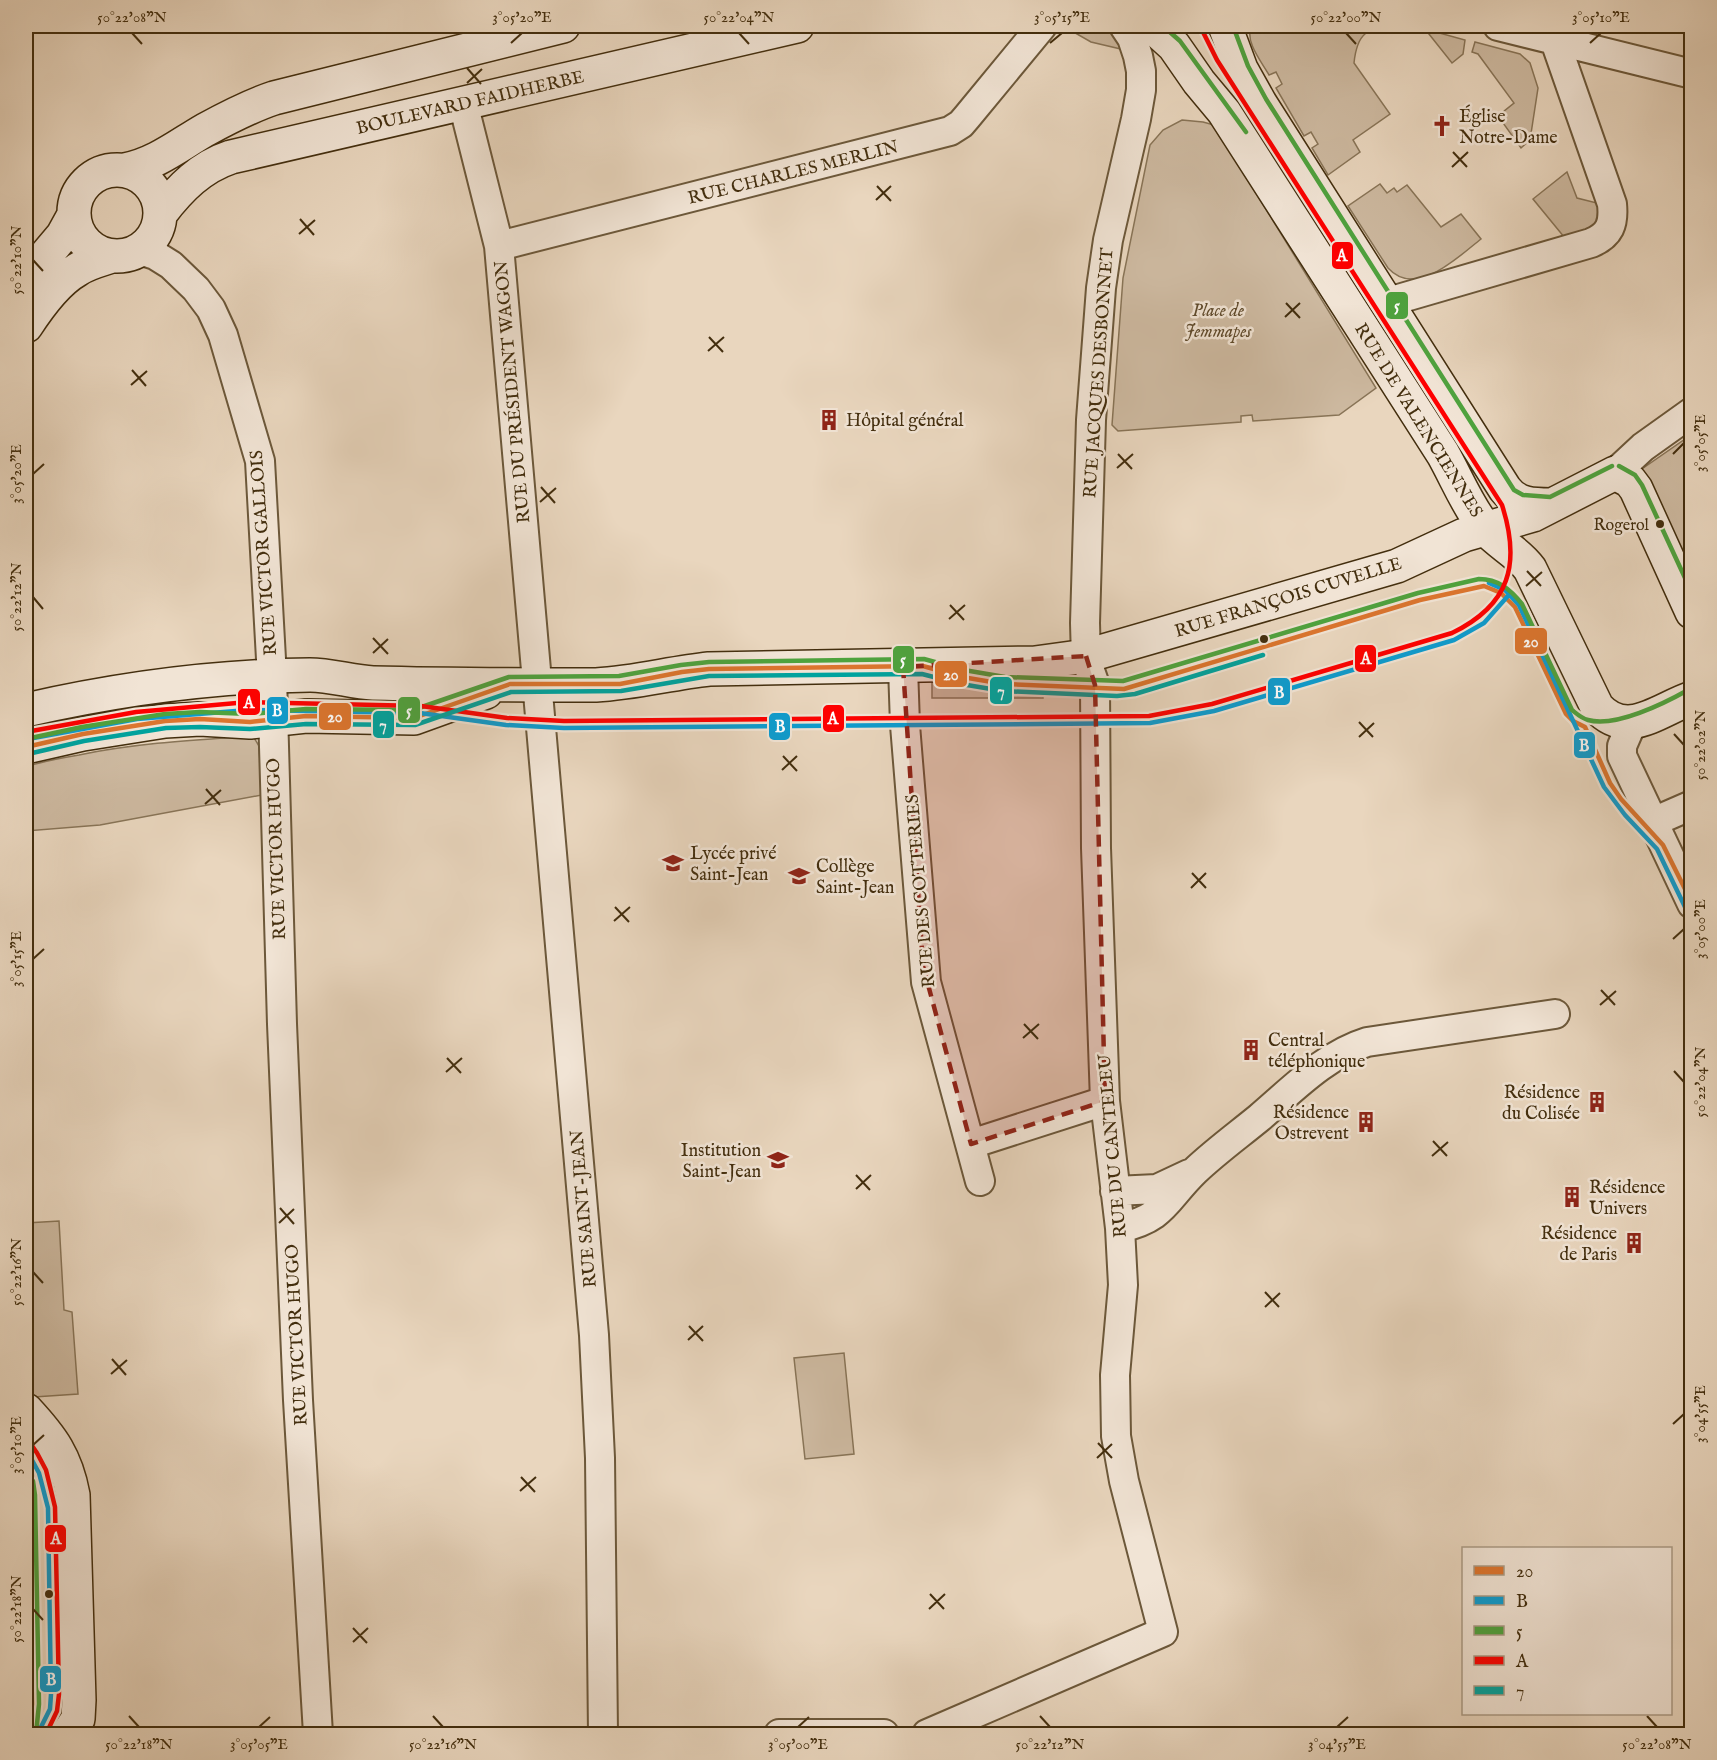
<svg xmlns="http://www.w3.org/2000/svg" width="1717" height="1760" font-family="'IM FELL English',serif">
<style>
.green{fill:#cdb9a0;stroke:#887457;stroke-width:1.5}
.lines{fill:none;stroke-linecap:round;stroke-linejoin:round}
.street-casing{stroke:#6c583a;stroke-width:32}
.secondary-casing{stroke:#432e0e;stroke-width:36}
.street{stroke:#f1e4d5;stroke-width:28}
.secondary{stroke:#f1e4d5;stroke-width:33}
.bus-1-casing{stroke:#f1e4d5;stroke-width:9}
.bus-2-casing{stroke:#f1e4d5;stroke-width:9}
.bus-3-casing{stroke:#f1e4d5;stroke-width:9}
.bus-4-casing{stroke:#f1e4d5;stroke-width:9}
.bus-5-casing{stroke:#f1e4d5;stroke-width:9}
.bus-1{stroke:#dc752e;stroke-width:4.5}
.bus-2{stroke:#0d9ccf;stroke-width:4.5}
.bus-3{stroke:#4ea33e;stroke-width:4.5}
.bus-4{stroke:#fe0000;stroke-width:4.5}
.bus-5{stroke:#00a39e;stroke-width:4.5}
.marked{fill:#8f2418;fill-opacity:0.2;stroke:#8f2418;stroke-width:4.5;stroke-dasharray:12 8;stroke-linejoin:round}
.ticks{fill:none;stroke:#432e0e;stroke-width:2}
.bus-dot{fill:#432e0e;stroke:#f1e4d5;stroke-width:2}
.labels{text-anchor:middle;stroke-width:5;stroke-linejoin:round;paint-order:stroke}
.bus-label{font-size:16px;fill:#432e0e;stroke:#f1e4d5;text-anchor:end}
.street-label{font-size:18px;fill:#432e0e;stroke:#f1e4d5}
.poi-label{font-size:18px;fill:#432e0e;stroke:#f1e4d5;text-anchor:start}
.park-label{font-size:18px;font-style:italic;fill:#5f4a2b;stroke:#f1e4d5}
.line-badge{stroke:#f1e4d5;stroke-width:2}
.badge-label{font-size:16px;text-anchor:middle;font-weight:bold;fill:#fff}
.neatline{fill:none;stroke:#432e0e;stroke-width:2}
.ticks-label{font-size:15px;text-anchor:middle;fill:#432e0e}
</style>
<rect width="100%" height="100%" fill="#e9d6be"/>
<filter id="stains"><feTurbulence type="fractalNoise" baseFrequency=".00333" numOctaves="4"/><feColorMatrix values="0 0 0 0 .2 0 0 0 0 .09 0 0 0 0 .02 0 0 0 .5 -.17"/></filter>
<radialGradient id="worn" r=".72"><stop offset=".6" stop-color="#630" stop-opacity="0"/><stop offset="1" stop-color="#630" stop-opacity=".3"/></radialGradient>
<path class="green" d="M 1063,26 L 1087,26 L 1113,33 L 1125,50 L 1091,42 Z
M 1251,26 L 1397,26 L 1396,30 C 1367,25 1357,34 1354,63 L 1390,114 L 1353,140 L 1360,152 L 1328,175 L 1312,148 L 1318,144 L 1311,132 L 1304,136 L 1276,88 L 1282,84 L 1276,72 L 1269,75 C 1261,61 1245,42 1251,26 Z
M 1425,29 L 1465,40 L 1463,54 L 1452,63 Z
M 1475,42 L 1520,54 L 1530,63 L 1538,88 L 1530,140 L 1521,148 L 1498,116 L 1514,103 L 1478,54 L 1472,52 Z
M 1182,120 L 1203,122 L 1214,125 L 1376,388 L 1339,415 L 1253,421 L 1252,415 L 1241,416 L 1241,422 L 1118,431 L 1112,425 L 1123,278 L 1150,145 L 1163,130 Z
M 1567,172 L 1577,198 L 1601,204 L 1603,221 L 1569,243 L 1533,199 Z
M 1380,184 L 1387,193 L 1394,188 L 1397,192 L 1407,185 L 1441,227 L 1461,214 L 1481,239 C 1458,257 1416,299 1388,268 L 1348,206 Z
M 1691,435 L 1691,584 L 1639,471 Z
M 932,679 L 999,690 L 1043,691 L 1043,698 L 932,698 Z
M 253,736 L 259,746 L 262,795 L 100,825 L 26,831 L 26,767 C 43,761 61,758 79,755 C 137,743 195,740 253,736 Z
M 59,1221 L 64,1310 L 72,1312 L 78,1394 L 34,1397 L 26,1388 L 26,1223 Z
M 844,1353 L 854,1454 L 805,1459 L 794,1358 Z"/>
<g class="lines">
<defs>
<path id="street" d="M 1498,26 L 1692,74
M 463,103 L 499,246 L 594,1335 L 600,1458 L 603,1734
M 499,246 L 950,131 L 961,124 L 967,117 L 1042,26
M 139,250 L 155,255 L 171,265 L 196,289 L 211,309 L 223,335 L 260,461 L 272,677 L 282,1024 L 298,1400 L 318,1734
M 1388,302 L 1591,243 C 1610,235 1614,224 1612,204 L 1555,41
M 1615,473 L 1643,447 L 1692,412
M 903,667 L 905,725 L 926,982 L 980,1181
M 1632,723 L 1622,746 L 1622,756 L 1692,904
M 1653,822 L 1692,805
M 971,1144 L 1105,1101
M 1115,1191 L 1157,1189 L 1189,1174
M 1120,1228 C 1165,1218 1165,1200 1195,1171 C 1215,1152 1237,1136 1259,1118 C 1292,1090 1325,1055 1367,1042 L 1555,1014
M 779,1734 L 884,1734
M 927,1734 L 1163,1632 L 1124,1481 L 1116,1436 L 1115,1375 L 1123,1285 L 1120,1228 L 1105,1101 L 1096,848 L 1095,685 L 1086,659 L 1085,623 L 1091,420 L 1101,288 L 1108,240 L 1136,119 L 1141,90 L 1141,71 L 1138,56 L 1132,38 L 1124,26"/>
<path id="secondary" d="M 1152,26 L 1174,46 L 1199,82 L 1224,112 L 1443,454 C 1457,479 1467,505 1485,528 C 1499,544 1518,552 1530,569 L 1597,707 C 1627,740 1658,710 1692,698
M 1225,26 L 1241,69 L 1260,103 L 1505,489 C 1517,505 1533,505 1551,505
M74 213a43 43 0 1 1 86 0a43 43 0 1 1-86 0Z
M 125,170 C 156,164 179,145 205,130 C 227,118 250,106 274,98 L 563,26
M 161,213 C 180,188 201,167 231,157 L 797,26
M 26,279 L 63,235 L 74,215
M 26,326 C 39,306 56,282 77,270 C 87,263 100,260 112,256
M 26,710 C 118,689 215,676 310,675 C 331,675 352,682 373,683 C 448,685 522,685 596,685 C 635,683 671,673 709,669 L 1035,663 L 1086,656 L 1397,566 L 1464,535 L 1533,515 L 1615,473 L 1630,481 L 1636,489 L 1692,612
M 26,747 L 83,734 L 165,721 L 200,719 L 250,722 L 306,716 L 414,718 L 486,692
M 26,1410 C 52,1438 66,1457 73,1495 L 79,1700 L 78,1719 L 68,1734"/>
</defs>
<use href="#street" class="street-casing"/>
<use href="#secondary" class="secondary-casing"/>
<use href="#street" class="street"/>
<use href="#secondary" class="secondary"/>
<defs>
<path id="bus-1" d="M 26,747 L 83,734 L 165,721 L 200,719 L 250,722 L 306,716 L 414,718 L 510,684 L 620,684 L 682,672 L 709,669 L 923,666 L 962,677 L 1004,684 L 1124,689 L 1420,600 L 1484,586 L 1501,593 L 1515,607 L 1566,714 L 1573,721 L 1585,727 L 1610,783 L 1621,799 L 1663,845 L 1692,903
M 26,1482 L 28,1495 L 32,1704 L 29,1734"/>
<path id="bus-2" d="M 1489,583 L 1505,590 L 1519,605 L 1604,787 L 1625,815 L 1657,849 L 1685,907
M 28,739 L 137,719 L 248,710 L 420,713 L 506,725 L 564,728 L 1150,723 L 1214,711 L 1454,640 L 1484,623 L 1507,597
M 26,1449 L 39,1473 L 48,1508 L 51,1694 L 50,1709 L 39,1731"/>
<path id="bus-3" d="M 1163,26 L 1180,41 L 1246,132
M 1233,26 L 1248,66 L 1266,99 L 1514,490 L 1523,495 L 1550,497 L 1612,466
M 1619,466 L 1635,475 L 1642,485 L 1692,593
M 26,739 L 82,727 L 165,714 L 200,712 L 250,714 L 306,709 L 413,710 L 509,677 L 619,676 L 681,665 L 709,662 L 924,659 L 964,670 L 1005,677 L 1123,681 L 1418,593 L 1479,579 C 1498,579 1510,589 1522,604 L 1572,710 C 1577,714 1581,718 1588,720 C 1615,728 1665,703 1688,690
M 33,1481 L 35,1495 L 39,1704 L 36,1734"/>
<path id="bus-4" d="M 26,732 L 136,712 L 248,702 L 421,706 L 507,718 L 564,721 L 1149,716 L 1212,704 L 1452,633 C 1510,605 1521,564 1502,505 L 1217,60 L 1200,26
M 26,1437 L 37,1453 L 46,1470 L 55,1507 L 59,1694 L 57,1711 L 46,1734"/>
<path id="bus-5" d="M 28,754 L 84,741 L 166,728 L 200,727 L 250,729 L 306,724 L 415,725 L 511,692 L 621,691 L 709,676 L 922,674 L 961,684 L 1003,691 L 1117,696 L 1135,694 L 1263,655"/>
</defs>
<use href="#bus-1" class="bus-1-casing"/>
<use href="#bus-2" class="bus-2-casing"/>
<use href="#bus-3" class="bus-3-casing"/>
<use href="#bus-4" class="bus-4-casing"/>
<use href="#bus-5" class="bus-5-casing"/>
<use href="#bus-1" class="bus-1"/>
<use href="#bus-2" class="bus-2"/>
<use href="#bus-3" class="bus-3"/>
<use href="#bus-4" class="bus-4"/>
<use href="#bus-5" class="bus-5"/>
</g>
<path class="marked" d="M 1086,656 L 1095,685 L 1105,1101 L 971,1144 L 923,966 L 903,667 Z"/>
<path class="ticks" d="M 132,33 L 142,44M 739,33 L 749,44M 1346,33 L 1356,44M 511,43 L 522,33M 1050,43 L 1062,33M 1590,43 L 1601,33M 467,68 L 481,84M 467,83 L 482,69M 1453,152 L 1467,167M 1452,167 L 1468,152M 877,186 L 891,201M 876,200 L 891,186M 300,219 L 314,235M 299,234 L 315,220M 33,260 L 43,271M 1286,303 L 1300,318M 1285,317 L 1300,303M 709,337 L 723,352M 708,351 L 724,337M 132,370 L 146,386M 131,385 L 147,371M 1118,454 L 1132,469M 1673,454 L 1684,443M 1117,468 L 1133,454M 33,474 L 44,464M 541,487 L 555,503M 540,502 L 556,488M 1527,571 L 1541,586M 1526,586 L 1542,572M 33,597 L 43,609M 950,605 L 964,620M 949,619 L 965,605M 373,638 L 388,654M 373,653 L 388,639M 1359,722 L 1373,737M 1674,734 L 1684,745M 1359,737 L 1374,723M 783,756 L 797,771M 782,770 L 797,756M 206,789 L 220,805M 205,804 L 221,790M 1192,873 L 1206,888M 1191,888 L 1206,873M 615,907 L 629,922M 614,921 L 630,907M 1673,939 L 1684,929M 33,959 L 44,949M 1601,990 L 1615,1005M 1600,1005 L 1616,991M 1024,1024 L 1038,1039M 1023,1038 L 1039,1024M 447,1058 L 461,1073M 1674,1071 L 1684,1082M 446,1072 L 462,1058M 1433,1141 L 1447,1156M 1432,1156 L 1448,1142M 856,1175 L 870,1190M 856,1189 L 871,1175M 280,1208 L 294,1224M 279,1223 L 294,1209M 33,1272 L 43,1283M 1265,1292 L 1279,1307M 1265,1307 L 1280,1293M 689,1326 L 703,1341M 688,1340 L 703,1326M 112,1359 L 126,1375M 111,1374 L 127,1360M 1673,1424 L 1684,1414M 1098,1443 L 1112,1458M 33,1445 L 44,1435M 1097,1458 L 1112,1444M 521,1477 L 535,1492M 520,1491 L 536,1477M 930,1594 L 944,1609M 33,1609 L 43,1620M 929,1609 L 945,1594M 353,1628 L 367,1643M 353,1642 L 368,1628M 129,1716 L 139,1727M 433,1716 L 443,1727M 1040,1716 L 1050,1727M 1647,1716 L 1657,1727M 259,1727 L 270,1717M 798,1727 L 809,1717M 1337,1727 L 1348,1717"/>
<defs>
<symbol id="church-bare" viewBox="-9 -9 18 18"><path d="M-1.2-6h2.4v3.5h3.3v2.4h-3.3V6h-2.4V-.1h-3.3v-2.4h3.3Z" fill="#8f2418" stroke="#f1e4d5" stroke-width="2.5" paint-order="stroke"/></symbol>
<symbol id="building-bare" viewBox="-9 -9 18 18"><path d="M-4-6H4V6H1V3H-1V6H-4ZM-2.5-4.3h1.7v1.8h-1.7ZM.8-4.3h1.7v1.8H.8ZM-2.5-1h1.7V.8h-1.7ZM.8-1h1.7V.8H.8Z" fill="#8f2418" stroke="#f1e4d5" stroke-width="2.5" paint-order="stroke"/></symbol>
<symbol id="school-bare" viewBox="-9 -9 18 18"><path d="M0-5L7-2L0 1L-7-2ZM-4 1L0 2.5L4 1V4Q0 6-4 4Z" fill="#8f2418" stroke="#f1e4d5" stroke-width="2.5" paint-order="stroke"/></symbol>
</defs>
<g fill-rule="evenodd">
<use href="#church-bare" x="1427" y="111" width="30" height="30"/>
<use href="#building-bare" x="814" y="405" width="30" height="30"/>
<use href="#school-bare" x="658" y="848" width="30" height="30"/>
<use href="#school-bare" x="784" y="861" width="30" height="30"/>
<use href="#building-bare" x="1236" y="1035" width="30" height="30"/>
<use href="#building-bare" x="1582" y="1087" width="30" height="30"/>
<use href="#building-bare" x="1351" y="1107" width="30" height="30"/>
<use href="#school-bare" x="763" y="1145" width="30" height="30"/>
<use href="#building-bare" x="1557" y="1182" width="30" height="30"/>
<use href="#building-bare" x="1619" y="1228" width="30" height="30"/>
</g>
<g class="bus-dot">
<circle cx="1660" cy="524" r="5"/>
<circle cx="1264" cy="639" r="5"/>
<circle cx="49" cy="1594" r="5"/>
</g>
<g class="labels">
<g class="bus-label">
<text x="1649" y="530">Rogerol</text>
</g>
<g class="street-label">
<text transform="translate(470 102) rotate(-13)" y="6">BOULEVARD FAIDHERBE</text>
<text transform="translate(793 172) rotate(-14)" y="6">RUE CHARLES MERLIN</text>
<text transform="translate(1098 373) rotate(-86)" y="6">RUE JACQUES DESBONNET</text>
<text transform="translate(512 392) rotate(-95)" y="6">RUE DU PRÉSIDENT WAGON</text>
<text transform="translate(1419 420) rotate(58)" y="6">RUE DE VALENCIENNES</text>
<text transform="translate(263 553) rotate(-94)" y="6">RUE VICTOR GALLOIS</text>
<text transform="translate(1288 597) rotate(-17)" y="6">RUE FRANÇOIS CUVELLE</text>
<text transform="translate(276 849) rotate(-92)" y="6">RUE VICTOR HUGO</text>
<text transform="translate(920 891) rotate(-95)" y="6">RUE DES COTTERIES</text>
<text transform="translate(1112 1146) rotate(-95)" y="6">RUE DU CANTELEU</text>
<text transform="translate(583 1209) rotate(-95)" y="6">RUE SAINT-JEAN</text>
<text transform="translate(296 1335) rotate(-93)" y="6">RUE VICTOR HUGO</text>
</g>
<g class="poi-label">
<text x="1459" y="122">Église<tspan x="1459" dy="21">Notre-Dame</tspan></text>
<text x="846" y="426">Hôpital général</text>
<text x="690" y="859">Lycée privé<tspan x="690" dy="21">Saint-Jean</tspan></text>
<text x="816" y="872">Collège<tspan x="816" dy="21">Saint-Jean</tspan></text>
<text x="1268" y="1046">Central<tspan x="1268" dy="21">téléphonique</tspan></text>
<text x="1580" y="1098" text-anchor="end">Résidence<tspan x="1580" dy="21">du Colisée</tspan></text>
<text x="1349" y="1118" text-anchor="end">Résidence<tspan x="1349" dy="21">Ostrevent</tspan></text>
<text x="761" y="1156" text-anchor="end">Institution<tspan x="761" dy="21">Saint-Jean</tspan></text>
<text x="1589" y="1193">Résidence<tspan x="1589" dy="21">Univers</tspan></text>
<text x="1617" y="1239" text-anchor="end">Résidence<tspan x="1617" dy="21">de Paris</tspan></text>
</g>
<g class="park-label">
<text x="1218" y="316">Place de<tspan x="1218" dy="21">Jemmapes</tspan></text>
</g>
</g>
<g class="line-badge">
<rect x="1331" y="241" width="23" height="29" rx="6" fill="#fe0000"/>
<rect x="1385" y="291" width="24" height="29" rx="6" fill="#4ea33e"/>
<rect x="1514" y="627" width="34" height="28" rx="6" fill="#dc752e"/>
<rect x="1354" y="644" width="23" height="29" rx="6" fill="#fe0000"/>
<rect x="892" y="645" width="23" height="29" rx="6" fill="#4ea33e"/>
<rect x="934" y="660" width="34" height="28" rx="6" fill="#dc752e"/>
<rect x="989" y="676" width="24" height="29" rx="6" fill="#00a39e"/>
<rect x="1267" y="677" width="24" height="29" rx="6" fill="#0d9ccf"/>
<rect x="237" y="688" width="24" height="28" rx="6" fill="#fe0000"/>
<rect x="397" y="696" width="24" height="28" rx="6" fill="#4ea33e"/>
<rect x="266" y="696" width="23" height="29" rx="6" fill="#0d9ccf"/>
<rect x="318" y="702" width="34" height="29" rx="6" fill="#dc752e"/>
<rect x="822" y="704" width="23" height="29" rx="6" fill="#fe0000"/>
<rect x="372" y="710" width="23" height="29" rx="6" fill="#00a39e"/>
<rect x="768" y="712" width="23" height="29" rx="6" fill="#0d9ccf"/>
<rect x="1573" y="731" width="23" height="28" rx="6" fill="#0d9ccf"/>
<rect x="44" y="1524" width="23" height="29" rx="6" fill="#fe0000"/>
<rect x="39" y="1665" width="23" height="28" rx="6" fill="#0d9ccf"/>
</g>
<g class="badge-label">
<text x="1342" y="261">A</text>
<text x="1397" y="311">5</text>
<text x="1531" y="647">20</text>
<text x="1366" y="664">A</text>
<text x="903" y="665">5</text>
<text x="951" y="680">20</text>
<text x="1001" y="696">7</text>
<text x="1279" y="698">B</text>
<text x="249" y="708">A</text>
<text x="409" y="716">5</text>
<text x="277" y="716">B</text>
<text x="335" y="722">20</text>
<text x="833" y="724">A</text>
<text x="383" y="730">7</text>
<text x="780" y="732">B</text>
<text x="1584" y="751">B</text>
<text x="56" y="1544">A</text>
<text x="51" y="1685">B</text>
</g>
<rect width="1717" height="1760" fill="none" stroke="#e9d6be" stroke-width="66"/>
<rect x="1462" y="1547" width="210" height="168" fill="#f1e4d5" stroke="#ab9b85" stroke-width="1.5"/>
<rect x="1474" y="1566" width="30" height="9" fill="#dc752e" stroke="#ab9b85" stroke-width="1.5"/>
<text x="1516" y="1577" font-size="18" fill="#432e0e">20</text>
<rect x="1474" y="1596" width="30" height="9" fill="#0d9ccf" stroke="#ab9b85" stroke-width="1.5"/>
<text x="1516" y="1607" font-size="18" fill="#432e0e">B</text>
<rect x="1474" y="1626" width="30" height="9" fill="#4ea33e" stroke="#ab9b85" stroke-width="1.5"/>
<text x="1516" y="1637" font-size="18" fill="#432e0e">5</text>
<rect x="1474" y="1656" width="30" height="9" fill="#fe0000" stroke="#ab9b85" stroke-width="1.5"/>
<text x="1516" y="1667" font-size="18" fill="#432e0e">A</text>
<rect x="1474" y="1686" width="30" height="9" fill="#00a39e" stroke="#ab9b85" stroke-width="1.5"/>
<text x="1516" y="1697" font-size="18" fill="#432e0e">7</text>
<rect x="33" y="33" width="1651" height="1694" class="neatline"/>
<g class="ticks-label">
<text x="132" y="22">50°22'08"N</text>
<text x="522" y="22">3°05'20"E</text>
<text x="739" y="22">50°22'04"N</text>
<text x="1062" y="22">3°05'15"E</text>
<text x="1346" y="22">50°22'00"N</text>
<text x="1601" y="22">3°05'10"E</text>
<text transform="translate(16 260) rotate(-90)" y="5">50°22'10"N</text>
<text transform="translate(1700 443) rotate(-90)" y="5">3°05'05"E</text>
<text transform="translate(16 474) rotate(-90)" y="5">3°05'20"E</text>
<text transform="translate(16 597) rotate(-90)" y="5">50°22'12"N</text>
<text transform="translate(1700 745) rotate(-90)" y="5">50°22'02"N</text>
<text transform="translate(1700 929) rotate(-90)" y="5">3°05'00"E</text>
<text transform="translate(16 959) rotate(-90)" y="5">3°05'15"E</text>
<text transform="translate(1700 1082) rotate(-90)" y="5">50°22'04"N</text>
<text transform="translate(16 1272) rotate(-90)" y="5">50°22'16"N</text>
<text transform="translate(1700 1414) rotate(-90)" y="5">3°04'55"E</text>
<text transform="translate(16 1445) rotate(-90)" y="5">3°05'10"E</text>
<text transform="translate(16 1609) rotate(-90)" y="5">50°22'18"N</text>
<text x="139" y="1749">50°22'18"N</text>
<text x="259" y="1749">3°05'05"E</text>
<text x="443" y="1749">50°22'16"N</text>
<text x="798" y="1749">3°05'00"E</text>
<text x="1050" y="1749">50°22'12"N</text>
<text x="1337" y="1749">3°04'55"E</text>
<text x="1657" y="1749">50°22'08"N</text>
</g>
<rect width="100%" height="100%" filter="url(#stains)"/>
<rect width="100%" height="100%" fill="url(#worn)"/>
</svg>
